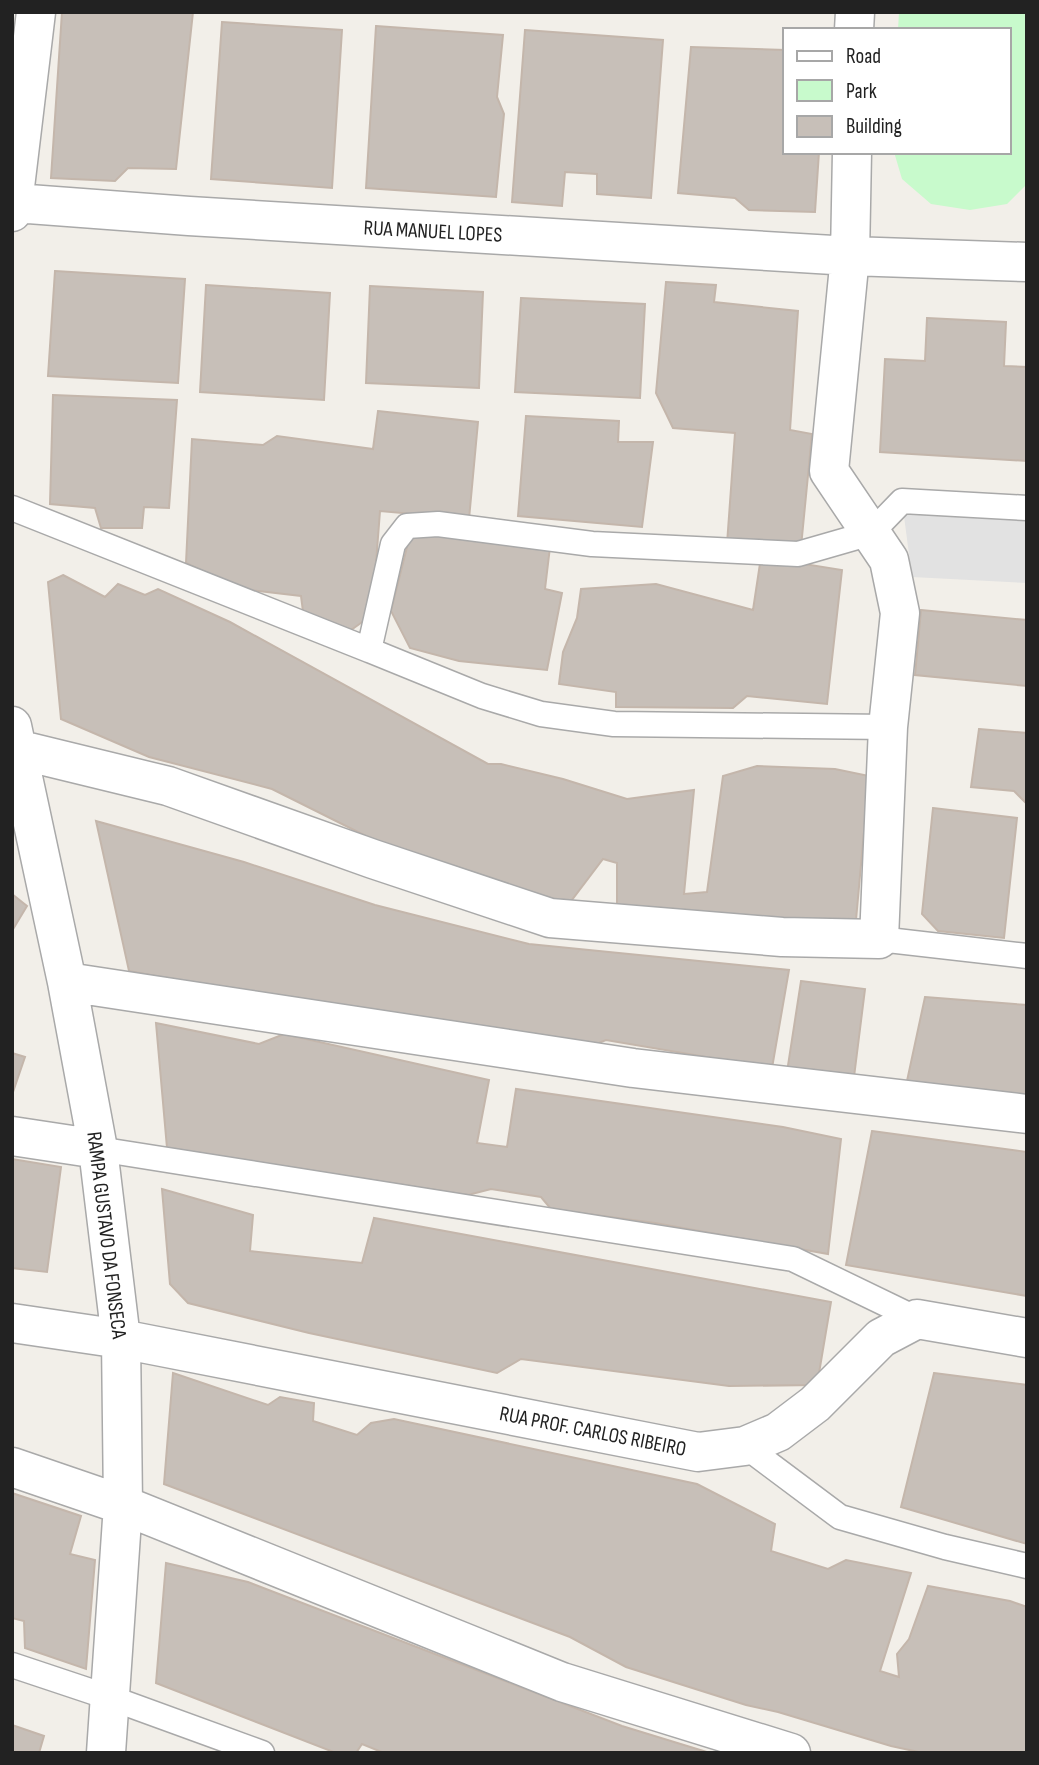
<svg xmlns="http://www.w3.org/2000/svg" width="1039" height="1765" font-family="'Sofia Sans Condensed',sans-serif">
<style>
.park{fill:#c8facc}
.parking{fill:#e2e2e2}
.building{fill:#c7bfb8;stroke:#c4b6ab;stroke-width:2}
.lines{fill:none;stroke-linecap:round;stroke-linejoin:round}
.lane-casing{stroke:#a9a9a9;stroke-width:27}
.street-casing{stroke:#a9a9a9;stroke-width:41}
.lane{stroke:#fff;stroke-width:24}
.street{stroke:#fff;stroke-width:38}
.labels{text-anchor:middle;stroke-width:5;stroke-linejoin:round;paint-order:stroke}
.street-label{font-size:21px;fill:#222;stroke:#fff}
</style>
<rect width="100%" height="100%" fill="#f2efe9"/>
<path class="park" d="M 899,12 L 1027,12 L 1027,184 L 1007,204 L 970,210 L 931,204 L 902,179 L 894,152 L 1009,152 L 1009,30 L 898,30 Z"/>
<path class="parking" d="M 902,501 L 1027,508 L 1027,583 L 912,577 Z"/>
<path class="building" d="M 62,12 L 193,12 L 176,169 L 128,168 L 115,181 L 51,178 Z
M 222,22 L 342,30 L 332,188 L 211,179 Z
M 376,26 L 503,35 L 497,97 L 504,114 L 496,197 L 366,188 Z
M 525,30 L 663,40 L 651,198 L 597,194 L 597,174 L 565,172 L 562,206 L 512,202 Z
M 691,47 L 785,50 L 785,152 L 819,152 L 815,212 L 749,210 L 735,198 L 678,193 Z
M 55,271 L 185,279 L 178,383 L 48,376 Z
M 666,282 L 716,285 L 714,302 L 798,311 L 790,430 L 812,434 L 801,547 L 727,544 L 735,433 L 673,428 L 656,393 Z
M 206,285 L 330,293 L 324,400 L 200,392 Z
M 370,286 L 483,292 L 479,388 L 366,383 Z
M 521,298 L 645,304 L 640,398 L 515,392 Z
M 927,318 L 1006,322 L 1004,366 L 1027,367 L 1027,461 L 880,452 L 885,359 L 925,361 Z
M 53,395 L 177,400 L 169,508 L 144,507 L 142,528 L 101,528 L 95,508 L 50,504 Z
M 378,411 L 478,422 L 469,519 L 380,511 L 372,615 L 347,633 L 304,619 L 301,596 L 240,589 L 186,563 L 192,439 L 263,445 L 277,436 L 373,449 Z
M 526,416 L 619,421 L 618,442 L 653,442 L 642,527 L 518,516 Z
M 411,531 L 550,547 L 545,589 L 562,593 L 547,670 L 459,661 L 410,648 L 391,611 Z
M 761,557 L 842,570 L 827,704 L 747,696 L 733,708 L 616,707 L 616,692 L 559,684 L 563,652 L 577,618 L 581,589 L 656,584 L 753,610 Z
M 63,575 L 105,597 L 118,584 L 145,595 L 158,589 L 230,622 L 488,764 L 501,764 L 563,779 L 627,799 L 694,790 L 684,894 L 707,892 L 723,776 L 757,766 L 835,769 L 869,776 L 856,920 L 617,922 L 617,863 L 603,859 L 562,913 L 454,880 L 272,789 L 149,757 L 61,719 L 48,582 Z
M 921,610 L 1027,620 L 1027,686 L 915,675 Z
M 979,729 L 1027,733 L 1027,804 L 1014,791 L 971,787 Z
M 933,808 L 1017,818 L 1004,938 L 938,931 L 922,914 Z
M 96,821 L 244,862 L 375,905 L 529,944 L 789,970 L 772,1068 L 606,1040 L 576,1052 L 129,971 Z
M 12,894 L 27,906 L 12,931 Z
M 801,981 L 865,989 L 854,1077 L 787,1072 Z
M 925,997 L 1027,1005 L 1027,1110 L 904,1095 Z
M 156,1023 L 259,1044 L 284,1034 L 489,1080 L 477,1143 L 507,1147 L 516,1089 L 783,1127 L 841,1139 L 828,1254 L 655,1223 L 551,1209 L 541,1197 L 491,1189 L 468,1195 L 167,1148 Z
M 12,1053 L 25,1057 L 12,1095 Z
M 872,1131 L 1027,1152 L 1027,1296 L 846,1265 Z
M 12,1159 L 61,1167 L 47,1272 L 12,1268 Z
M 162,1189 L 253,1215 L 250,1251 L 362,1263 L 374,1218 L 831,1302 L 817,1385 L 729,1386 L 521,1359 L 497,1373 L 309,1333 L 188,1303 L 170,1284 Z
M 173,1373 L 268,1405 L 280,1397 L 314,1403 L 313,1421 L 357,1435 L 371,1423 L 394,1419 L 697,1484 L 775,1524 L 771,1551 L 828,1569 L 846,1560 L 911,1573 L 880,1671 L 899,1677 L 897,1654 L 909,1639 L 928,1586 L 1010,1601 L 1027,1607 L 1027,1753 L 923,1753 L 891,1746 L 778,1712 L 746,1705 L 626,1667 L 570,1637 L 164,1484 Z
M 934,1373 L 1027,1385 L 1027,1544 L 901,1507 Z
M 12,1493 L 81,1516 L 70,1554 L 95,1560 L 86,1669 L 25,1648 L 24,1621 L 12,1618 Z
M 166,1563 L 248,1582 L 622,1726 L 710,1753 L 384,1753 L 362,1744 L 356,1753 L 336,1753 L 156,1683 Z
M 12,1725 L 44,1736 L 39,1753 L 12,1753 Z"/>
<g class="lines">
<defs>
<path id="lane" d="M 12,508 L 369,650 L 393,544 L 407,526 L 438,524 L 592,544 L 798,554 L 871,533 L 902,501 L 1027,508
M 369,650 L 482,696 L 541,714 L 614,724 L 888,727
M 879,939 L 1027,956
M 98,1149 L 793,1259 L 917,1319
M 745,1446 L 840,1517 L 945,1547 L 1027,1566
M 12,1665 L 111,1698 L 262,1753"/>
<path id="street" d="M 854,30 L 855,12
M 15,203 L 189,216 L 850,256 L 1027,262
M 12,212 L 36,12
M 12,726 L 67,982 L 98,1149 L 121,1339 L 123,1505 L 106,1753
M 12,748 L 168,786 L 373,859 L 550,918 L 782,937 L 879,939 L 888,727 L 900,613 L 889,560 L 829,471 L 850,256 L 852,152
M 67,982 L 633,1068 L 1027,1114
M 12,1136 L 98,1149
M 12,1323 L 121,1339 L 698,1452 L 745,1446 L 778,1432 L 815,1404 L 881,1338 L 917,1319 L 1027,1338
M 12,1467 L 123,1505 L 562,1682 L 791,1753"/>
</defs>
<use href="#lane" class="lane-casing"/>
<use href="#street" class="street-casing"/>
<use href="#lane" class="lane"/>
<use href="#street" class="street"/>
</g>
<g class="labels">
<g class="street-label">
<text transform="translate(433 231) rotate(3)" y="7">RUA MANUEL LOPES</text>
<text transform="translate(107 1235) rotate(83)" y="7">RAMPA GUSTAVO DA FONSECA</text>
<text transform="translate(593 1431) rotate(11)" y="7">RUA PROF. CARLOS RIBEIRO</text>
</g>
</g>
<rect width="1039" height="1765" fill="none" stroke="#222222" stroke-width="28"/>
<rect x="783" y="28" width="228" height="126" fill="#ffffff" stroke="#a7a7a7" stroke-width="2"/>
<rect x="797" y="51" width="35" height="10" fill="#ffffff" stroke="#a7a7a7" stroke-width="2"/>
<text x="846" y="63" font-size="21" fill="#222222">Road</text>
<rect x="797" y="80" width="35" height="21" fill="#c8facc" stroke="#a7a7a7" stroke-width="2"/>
<text x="846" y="98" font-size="21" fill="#222222">Park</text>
<rect x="797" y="116" width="35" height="21" fill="#c7bfb8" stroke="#a7a7a7" stroke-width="2"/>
<text x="846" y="133" font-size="21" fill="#222222">Building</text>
</svg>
